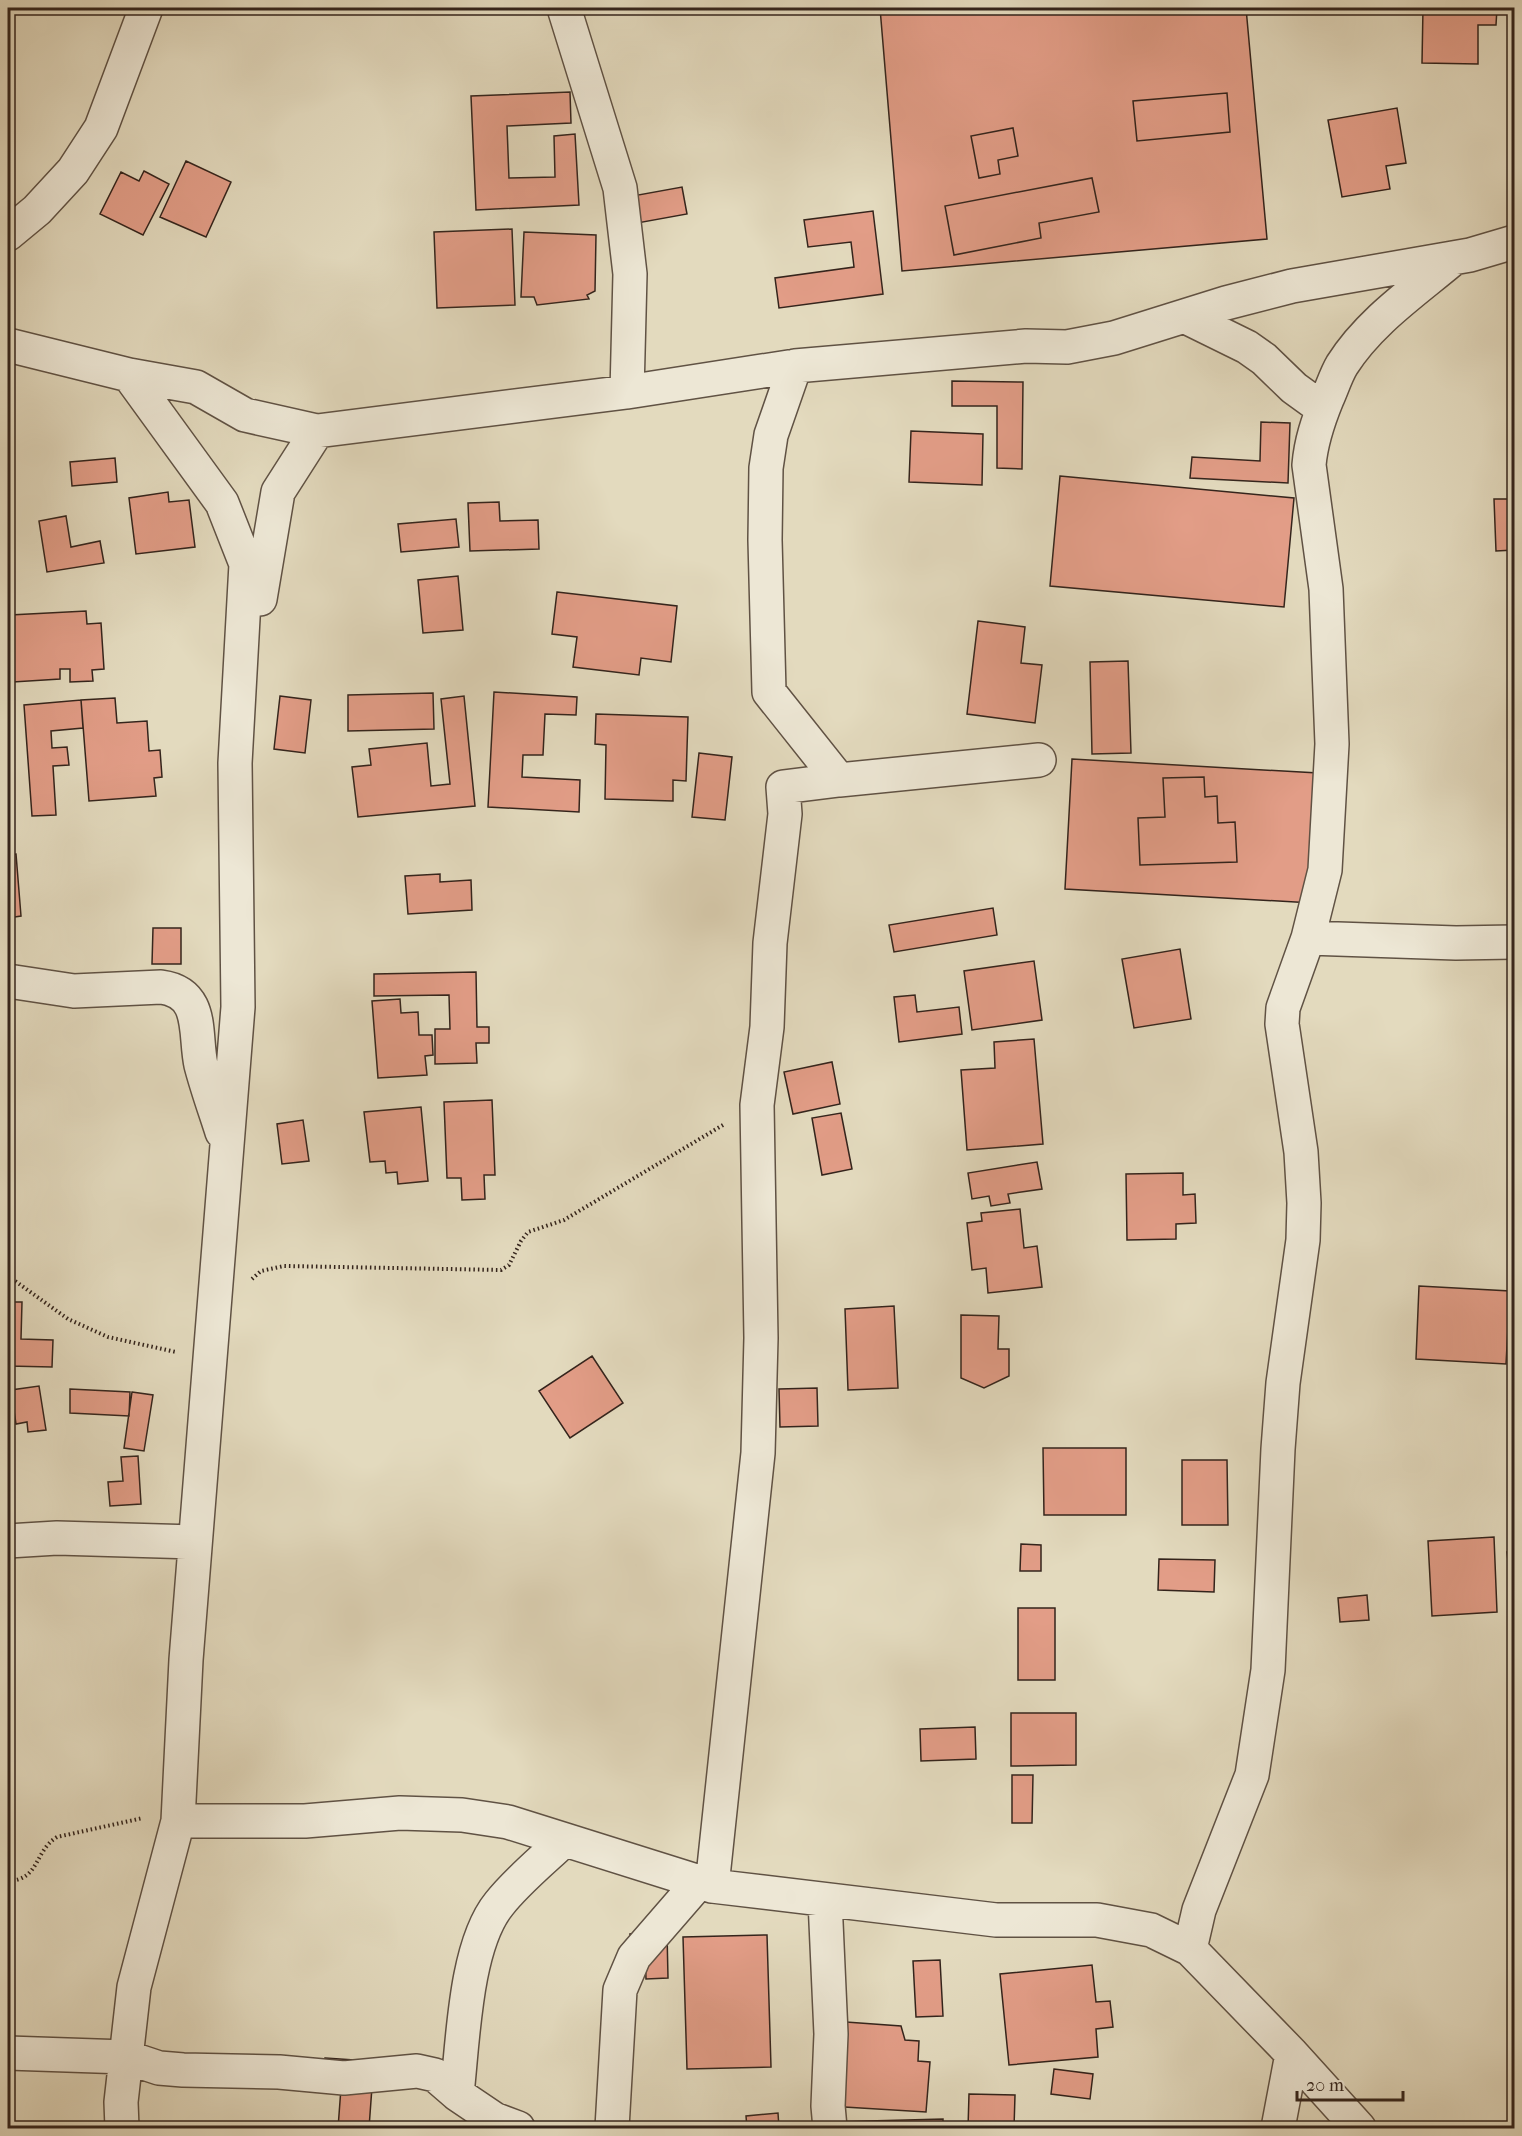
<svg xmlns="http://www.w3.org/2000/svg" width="1522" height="2136" font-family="'IM FELL French Canon',serif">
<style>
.building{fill:#e29d87;stroke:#34241c;stroke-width:1.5}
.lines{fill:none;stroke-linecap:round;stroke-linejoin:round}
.minor-casing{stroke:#605244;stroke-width:36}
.path{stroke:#34241c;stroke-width:4;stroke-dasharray:1.5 3;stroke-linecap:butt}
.minor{stroke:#ede7d5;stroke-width:33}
</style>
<rect width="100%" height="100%" fill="#e3dabe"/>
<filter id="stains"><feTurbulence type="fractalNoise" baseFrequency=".00333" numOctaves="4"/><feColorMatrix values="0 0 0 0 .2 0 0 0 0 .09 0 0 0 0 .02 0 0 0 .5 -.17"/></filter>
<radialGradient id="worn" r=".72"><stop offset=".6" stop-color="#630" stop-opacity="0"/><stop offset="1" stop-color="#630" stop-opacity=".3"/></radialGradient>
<path class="building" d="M 880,8 L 1246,8 L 1267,239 L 902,271 Z
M 1423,8 L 1497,8 L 1496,25 L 1478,25 L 1478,64 L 1422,63 Z
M 570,92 L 571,123 L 507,126 L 509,178 L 555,177 L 554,136 L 575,134 L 579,205 L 476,210 L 471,96 Z
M 1227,93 L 1230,132 L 1137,141 L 1133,101 Z
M 1397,108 L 1406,163 L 1386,166 L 1390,189 L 1342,197 L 1328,120 Z
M 1013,128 L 1018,156 L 998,160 L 1000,174 L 979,178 L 971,136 Z
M 186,161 L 231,182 L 206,237 L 160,217 Z
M 144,171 L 169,184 L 143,235 L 100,214 L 121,172 L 139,181 Z
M 1092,178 L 1099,212 L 1039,223 L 1041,238 L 954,255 L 945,206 Z
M 682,187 L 687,214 L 632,224 L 627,197 Z
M 873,211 L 883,294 L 779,308 L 775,278 L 854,267 L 851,242 L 808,247 L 804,220 Z
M 512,229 L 515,305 L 437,308 L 434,232 Z
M 524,232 L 596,235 L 595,291 L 587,295 L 589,299 L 537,305 L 534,297 L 521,297 Z
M 952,381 L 1023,382 L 1022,469 L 997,468 L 997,406 L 952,406 Z
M 1261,422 L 1290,423 L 1288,483 L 1190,478 L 1192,457 L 1260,461 Z
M 911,431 L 983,434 L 982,485 L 909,482 Z
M 115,458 L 117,482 L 72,486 L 70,462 Z
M 1060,476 L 1294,498 L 1284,607 L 1050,586 Z
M 168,492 L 169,502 L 189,500 L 195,547 L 136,554 L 129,498 Z
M 1494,499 L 1514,499 L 1514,550 L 1496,551 Z
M 499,502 L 500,521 L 538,520 L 539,549 L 470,551 L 468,503 Z
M 66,516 L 71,547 L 100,541 L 104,563 L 47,572 L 39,521 Z
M 456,519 L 459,547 L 401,552 L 398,524 Z
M 458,576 L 463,630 L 423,633 L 418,580 Z
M 557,592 L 677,606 L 671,662 L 641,658 L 639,675 L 573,667 L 577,637 L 552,634 Z
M 86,611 L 87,624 L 101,623 L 104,669 L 92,670 L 93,681 L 70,682 L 70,669 L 60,669 L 60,679 L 13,682 L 10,615 Z
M 978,621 L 1025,627 L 1021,663 L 1042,665 L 1035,723 L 967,714 Z
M 1128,661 L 1131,753 L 1092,754 L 1090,662 Z
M 494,692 L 577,697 L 576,715 L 545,714 L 543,755 L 523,755 L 522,777 L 580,780 L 579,812 L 488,807 Z
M 433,693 L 434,729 L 348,731 L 348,695 Z
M 280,696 L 311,700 L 305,753 L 274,749 Z
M 464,696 L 475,806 L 358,817 L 352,767 L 371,765 L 369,749 L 427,743 L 431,786 L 450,784 L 441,699 Z
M 115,698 L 117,723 L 147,721 L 149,751 L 160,750 L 162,777 L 154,778 L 156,796 L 89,801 L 81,700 Z
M 81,700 L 83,728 L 51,731 L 52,748 L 67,747 L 69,765 L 53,766 L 56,815 L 32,816 L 24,705 Z
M 596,714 L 688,717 L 686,781 L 673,780 L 673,801 L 605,799 L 606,745 L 595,744 Z
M 699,753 L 732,757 L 725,820 L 692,817 Z
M 1072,759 L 1318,773 L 1312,903 L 1065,889 Z
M 1204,777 L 1205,797 L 1217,796 L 1218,823 L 1235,822 L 1237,862 L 1140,865 L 1138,818 L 1165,817 L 1163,778 Z
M 16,854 L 21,916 L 8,918 L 8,855 Z
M 440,874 L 440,882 L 471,880 L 472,910 L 408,914 L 405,876 Z
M 993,908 L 997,935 L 894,952 L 889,925 Z
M 153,928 L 181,928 L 181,964 L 152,964 Z
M 1180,949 L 1191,1019 L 1134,1028 L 1122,959 Z
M 1034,961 L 1042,1020 L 972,1030 L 964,971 Z
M 476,972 L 477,1027 L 489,1027 L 489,1043 L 476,1043 L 477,1063 L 435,1064 L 435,1029 L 450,1029 L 449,995 L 374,996 L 374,974 Z
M 915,995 L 917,1012 L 959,1007 L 962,1034 L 899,1042 L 894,997 Z
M 400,999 L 401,1013 L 418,1012 L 419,1035 L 432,1035 L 433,1055 L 425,1056 L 427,1075 L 378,1078 L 372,1001 Z
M 1034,1039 L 1043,1144 L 967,1150 L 961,1070 L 995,1068 L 994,1042 Z
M 832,1062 L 840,1104 L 793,1114 L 784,1072 Z
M 492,1100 L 495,1175 L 484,1175 L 485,1199 L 462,1200 L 461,1178 L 447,1178 L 444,1102 Z
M 421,1107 L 428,1181 L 398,1184 L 397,1172 L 386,1173 L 385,1161 L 370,1162 L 364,1112 Z
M 841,1113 L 852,1169 L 822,1175 L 812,1118 Z
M 303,1120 L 309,1161 L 282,1164 L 277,1124 Z
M 1037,1162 L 1042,1189 L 1008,1194 L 1010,1203 L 991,1206 L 989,1196 L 972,1199 L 968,1173 Z
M 1183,1173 L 1183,1195 L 1195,1194 L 1196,1223 L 1176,1224 L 1176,1239 L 1127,1240 L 1126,1174 Z
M 1020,1209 L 1024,1248 L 1037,1246 L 1042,1287 L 988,1293 L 986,1268 L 972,1270 L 967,1223 L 982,1221 L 981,1213 Z
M 1419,1286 L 1510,1291 L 1506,1364 L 1416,1359 Z
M 8,1302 L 22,1302 L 21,1339 L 53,1340 L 52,1367 L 8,1366 Z
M 894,1306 L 898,1388 L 848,1390 L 845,1309 Z
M 961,1315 L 999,1316 L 998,1349 L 1009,1349 L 1009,1376 L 984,1388 L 961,1378 Z
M 592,1356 L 623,1403 L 570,1438 L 539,1391 Z
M 39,1386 L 46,1430 L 28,1432 L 27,1422 L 16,1424 L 11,1390 Z
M 817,1388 L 818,1426 L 780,1427 L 779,1389 Z
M 70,1389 L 130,1392 L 129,1416 L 70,1413 Z
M 132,1392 L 153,1395 L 144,1451 L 124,1448 Z
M 1043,1448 L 1126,1448 L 1126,1515 L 1044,1515 Z
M 138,1456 L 141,1504 L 110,1506 L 108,1482 L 123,1481 L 121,1457 Z
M 1182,1460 L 1227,1460 L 1228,1525 L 1182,1525 Z
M 1494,1537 L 1497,1612 L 1432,1616 L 1428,1541 Z
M 1021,1544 L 1041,1545 L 1041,1571 L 1020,1571 Z
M 1514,1551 L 1514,1617 L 1507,1552 Z
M 1159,1559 L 1215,1560 L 1214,1592 L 1158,1590 Z
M 1367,1595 L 1369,1620 L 1340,1622 L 1338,1598 Z
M 1018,1608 L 1055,1608 L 1055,1680 L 1018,1680 Z
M 1011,1713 L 1076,1713 L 1076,1765 L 1011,1766 Z
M 975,1727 L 976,1759 L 921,1761 L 920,1729 Z
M 1012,1775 L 1033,1775 L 1032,1823 L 1012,1823 Z
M 667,1932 L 668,1978 L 646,1979 L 645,1954 L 631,1955 L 630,1934 Z
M 767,1935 L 771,2067 L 687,2069 L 683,1937 Z
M 940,1960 L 943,2016 L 916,2017 L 913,1961 Z
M 1092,1965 L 1096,2002 L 1110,2001 L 1113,2027 L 1096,2029 L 1098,2057 L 1009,2065 L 1000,1974 Z
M 832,2021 L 901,2026 L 905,2040 L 919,2041 L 918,2061 L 930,2062 L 926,2112 L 828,2106 Z
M 325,2058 L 383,2062 L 372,2087 L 369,2128 L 338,2128 L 341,2088 L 323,2087 Z
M 1054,2069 L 1093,2074 L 1090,2099 L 1051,2094 Z
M 969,2094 L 1015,2095 L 1014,2128 L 968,2128 Z
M 778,2113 L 779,2128 L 747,2128 L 746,2116 Z
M 943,2119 L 943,2128 L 830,2128 L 830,2122 Z
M 737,2125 L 737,2128 L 684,2128 L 683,2127 Z"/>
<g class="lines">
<defs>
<path id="minor" d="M 564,8 L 620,188 L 630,274 L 627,392
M 8,234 L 37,210 L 73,171 L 101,128 L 146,8
M 1184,316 L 1247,347 L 1264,359 L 1294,388 L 1323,409
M 8,345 L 129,375 L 196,387 L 245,415 L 317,431 L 627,392 L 795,366 L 1026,346 L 1067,347 L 1114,338 L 1226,303 L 1292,286 L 1470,255 L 1514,242
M 260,599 L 278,492 L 317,431
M 839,780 L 1039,760
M 1308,938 L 1456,943 L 1514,942
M 8,981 L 74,991 L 161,987 C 205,993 194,1034 201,1065 C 207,1088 215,1110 222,1132
M 8,1541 L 57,1538 L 195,1542
M 178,1821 L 305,1821 L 400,1813 L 462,1815 L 508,1822 L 712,1886 L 996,1920 L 1097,1920 L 1151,1930 L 1190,1949 L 1292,2054 L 1359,2128
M 712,1886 L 758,1453 L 761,1338 L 757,1105 L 767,1027 L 770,943 L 785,814 L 783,787 L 839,780 L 769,692 L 765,540 L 766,468 L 771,435 L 795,366
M 825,1900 L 831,2034 L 828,2106 L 830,2128
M 1190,1949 L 1199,1910 L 1252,1775 L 1268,1670 L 1278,1449 L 1283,1383 L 1303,1240 L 1304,1203 L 1301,1152 L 1282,1024 L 1283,1008 L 1308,938 L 1325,870 L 1332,744 L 1326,589 L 1309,465 C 1311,441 1318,421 1327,399 C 1332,388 1336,375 1342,365 C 1370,321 1415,291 1454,258
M 8,2053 L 126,2057 L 159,2068 L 183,2070 L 279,2072 L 344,2078 L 417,2071 L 435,2075 L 457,2094 L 494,2119 L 518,2128
M 457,2094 C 463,2041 465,1946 499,1904 C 517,1881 542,1861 564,1840
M 122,2128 L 121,2102 L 134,1987 L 178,1821 L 186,1660 L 238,1007 L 235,763 L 246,564 L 222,503 L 129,375
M 612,2128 L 620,1990 L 634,1957 L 699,1882
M 1278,2128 L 1292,2054"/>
</defs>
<use href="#minor" class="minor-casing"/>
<path class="path" d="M 8,1276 L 68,1319 L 108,1337 L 176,1352
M 252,1279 L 261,1271 L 284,1266 L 501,1270 L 509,1265 L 521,1241 L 528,1232 L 564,1220 L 723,1125
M 8,1881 C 40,1880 34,1851 57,1837 L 143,1818"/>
<use href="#minor" class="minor"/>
</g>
<rect width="1522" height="2136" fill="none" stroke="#e3dabe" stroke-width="30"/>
<rect x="9" y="9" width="1504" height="2118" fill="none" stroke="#34241c" stroke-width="3"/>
<rect x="15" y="15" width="1492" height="2106" fill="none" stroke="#34241c" stroke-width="1.5"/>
<path d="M1297 2091v9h106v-9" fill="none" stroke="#34241c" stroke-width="3"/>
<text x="1306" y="2091" font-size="18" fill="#34241c" stroke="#ede7d5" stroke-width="4.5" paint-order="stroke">20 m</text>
<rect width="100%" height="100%" filter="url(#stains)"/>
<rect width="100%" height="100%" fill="url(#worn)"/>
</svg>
